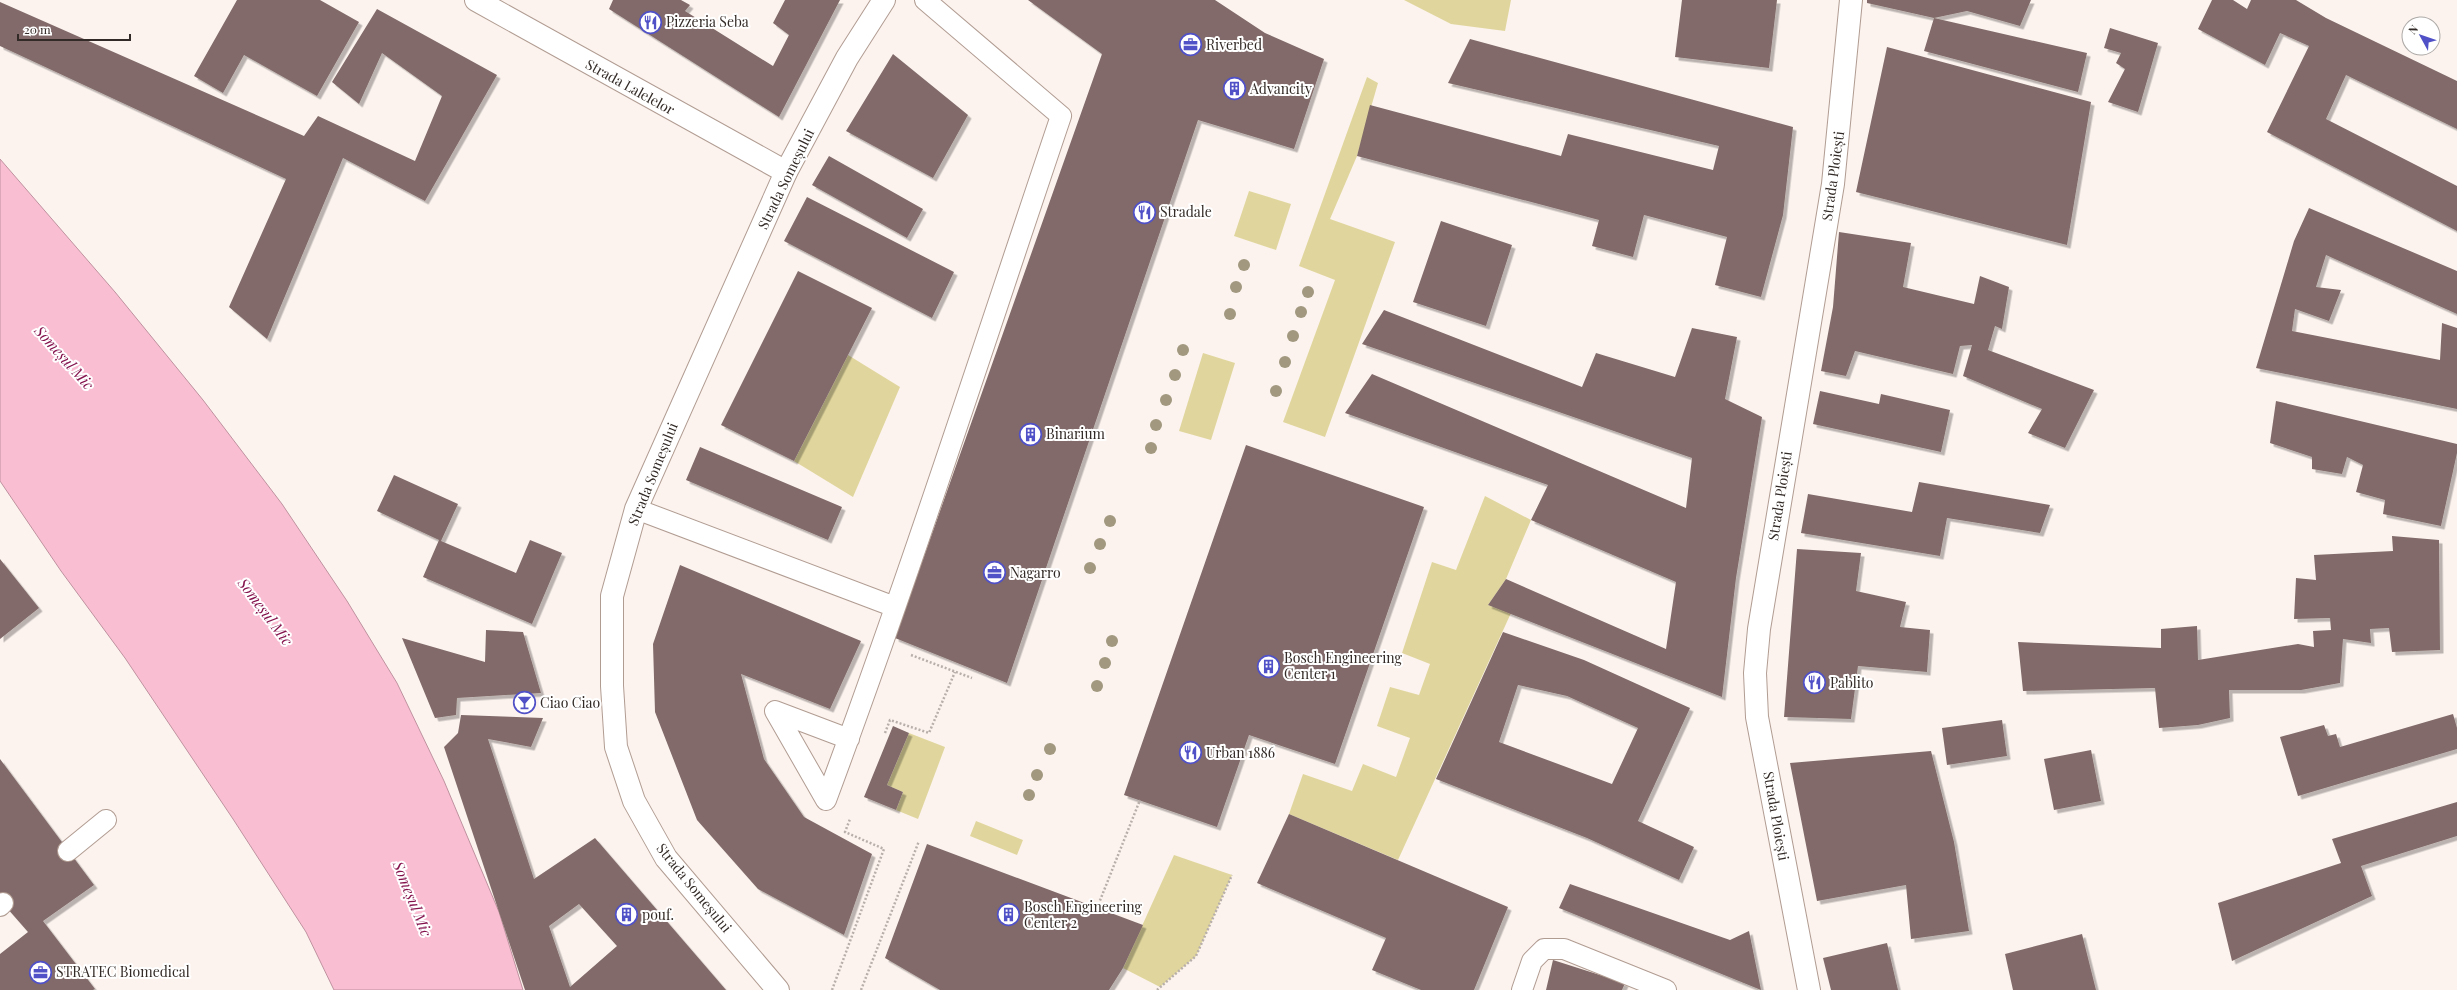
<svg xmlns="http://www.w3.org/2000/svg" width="2457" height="990" font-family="'Playfair Display',serif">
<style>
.green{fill:#e0d69d}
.water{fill:#fabed3;stroke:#be929f}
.building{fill:#816b69;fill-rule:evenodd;filter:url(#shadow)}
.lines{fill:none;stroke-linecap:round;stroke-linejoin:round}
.service-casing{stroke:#b19c92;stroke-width:22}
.minor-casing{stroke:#b19c92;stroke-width:24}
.tertiary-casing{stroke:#b19c92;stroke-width:24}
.path{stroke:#b8afab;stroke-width:2.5;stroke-dasharray:2 2;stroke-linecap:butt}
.service{stroke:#fff;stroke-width:20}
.minor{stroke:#fff;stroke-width:22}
.tertiary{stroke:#fff;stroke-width:22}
.tree{fill:#a1987f}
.labels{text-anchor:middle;stroke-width:4;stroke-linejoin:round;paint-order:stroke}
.poi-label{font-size:14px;fill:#322a26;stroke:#fff;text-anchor:start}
.street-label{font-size:14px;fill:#322a26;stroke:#fff}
.water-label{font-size:15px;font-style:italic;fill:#84134d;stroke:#fff}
</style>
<defs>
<filter id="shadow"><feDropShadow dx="3.5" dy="3.5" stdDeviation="0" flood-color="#0004"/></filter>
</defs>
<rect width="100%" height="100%" fill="#fcf3ee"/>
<path class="green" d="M 1404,0 L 1511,0 L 1505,31 L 1451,24 Z
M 1367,77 L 1378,83 L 1357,156 L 1330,219 L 1395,242 L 1325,437 L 1283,422 L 1335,280 L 1299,266 Z
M 1249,191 L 1291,204 L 1276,250 L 1234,236 Z
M 1203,353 L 1235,363 L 1211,440 L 1179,431 Z
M 848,355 L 900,387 L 853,497 L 794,461 Z
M 1485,496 L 1531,520 L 1506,579 L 1488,605 L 1511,613 L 1398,860 L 1289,814 L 1303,774 L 1352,791 L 1363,764 L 1396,777 L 1410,738 L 1377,726 L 1390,687 L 1419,695 L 1430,664 L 1402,653 L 1432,562 L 1456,570 Z
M 909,733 L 945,747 L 918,819 L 896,810 L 903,792 L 887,785 Z
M 976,821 L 1023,840 L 1017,855 L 970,836 Z
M 1174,855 L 1232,875 L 1196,956 L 1160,987 L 1123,968 Z"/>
<path class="water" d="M 0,159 L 115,292 L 203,400 L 282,504 L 347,601 L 397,683 L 444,781 L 499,912 L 523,990 L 334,990 L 306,932 L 233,819 L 125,658 L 61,571 L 0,481 Z"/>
<path class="building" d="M 237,0 L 320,0 L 359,22 L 317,96 L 244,55 L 223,93 L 194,76 Z
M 613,0 L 681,0 L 690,5 L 685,11 L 773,66 L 789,35 L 773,23 L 785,0 L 840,0 L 779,117 L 609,9 Z
M 1028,0 L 1215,0 L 1265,33 L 1324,59 L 1294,149 L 1198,120 L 1007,683 L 895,638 L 1102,54 Z
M 1682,0 L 1777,0 L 1769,68 L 1675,57 Z
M 1867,0 L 2031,0 L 2020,26 L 1967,11 L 1934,18 L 1867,3 Z
M 2212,0 L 2233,0 L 2247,9 L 2251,0 L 2296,0 L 2326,18 L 2457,81 L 2457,129 L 2346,75 L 2326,119 L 2457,186 L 2457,231 L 2267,132 L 2309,46 L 2280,33 L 2265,65 L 2198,29 Z
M 0,2 L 304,136 L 318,116 L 415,161 L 442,96 L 382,53 L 359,104 L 332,82 L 377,9 L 497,75 L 425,201 L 343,158 L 267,339 L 229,307 L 286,179 L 0,46 Z
M 1934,18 L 2087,53 L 2078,92 L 1924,51 Z
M 2110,28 L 2158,43 L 2138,112 L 2108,102 L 2125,69 L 2116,63 L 2121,53 L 2104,48 Z
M 1470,39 L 1793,127 L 1783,215 L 1761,297 L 1715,285 L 1727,237 L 1644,215 L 1633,257 L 1592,246 L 1599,220 L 1357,156 L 1370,105 L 1561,156 L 1568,134 L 1713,170 L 1719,146 L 1448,83 Z
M 1887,47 L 2091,102 L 2067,245 L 1856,192 Z
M 893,54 L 968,115 L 933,178 L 846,131 Z
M 829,156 L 923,209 L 907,238 L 812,185 Z
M 807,197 L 954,272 L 932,318 L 784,241 Z
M 2309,208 L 2457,271 L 2457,314 L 2326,255 L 2316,287 L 2341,290 L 2329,321 L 2295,309 L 2292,331 L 2440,360 L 2442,323 L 2457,328 L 2457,409 L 2256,368 L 2294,241 Z
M 1441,221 L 1512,245 L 1486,326 L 1413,302 Z
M 1839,232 L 1911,243 L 1903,287 L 1974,304 L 1980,276 L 2009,287 L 2002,329 L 1995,326 L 1988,350 L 2094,390 L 2065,448 L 2028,433 L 2042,409 L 1963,376 L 1972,345 L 1960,346 L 1953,374 L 1855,351 L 1846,376 L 1821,371 L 1833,307 Z
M 798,271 L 872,308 L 794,461 L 721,425 Z
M 1384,310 L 1582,387 L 1596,353 L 1675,377 L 1692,328 L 1737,337 L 1725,399 L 1762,417 L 1736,578 L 1722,697 L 1488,605 L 1506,579 L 1666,649 L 1676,582 L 1531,520 L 1548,485 L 1345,413 L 1372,374 L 1686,508 L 1692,458 L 1362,344 Z
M 1820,391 L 1879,404 L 1881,394 L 1950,410 L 1941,452 L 1813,424 Z
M 2276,401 L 2457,444 L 2457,453 L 2441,526 L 2383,514 L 2385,500 L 2356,492 L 2363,465 L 2347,457 L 2342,474 L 2312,469 L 2312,457 L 2270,443 Z
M 1246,445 L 1424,507 L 1335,764 L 1249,735 L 1217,827 L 1124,795 Z
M 700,447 L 842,507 L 828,540 L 686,480 Z
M 394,475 L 458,504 L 441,541 L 516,573 L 530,540 L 562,553 L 532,624 L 423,577 L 439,540 L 377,511 Z
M 1919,482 L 2050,505 L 2040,533 L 1947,518 L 1940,556 L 1801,533 L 1808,494 L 1912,512 Z
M 2392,536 L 2439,540 L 2440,650 L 2392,652 L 2389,628 L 2370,629 L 2371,643 L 2343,639 L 2340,683 L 2301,690 L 2229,690 L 2230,718 L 2198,725 L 2159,728 L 2155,688 L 2023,691 L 2018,642 L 2161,648 L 2161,629 L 2197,626 L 2198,660 L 2298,644 L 2314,647 L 2313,631 L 2331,630 L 2330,618 L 2294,619 L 2296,578 L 2316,580 L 2314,555 L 2393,551 Z
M 1797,549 L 1861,553 L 1856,591 L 1906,602 L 1900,627 L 1930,630 L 1927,672 L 1858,666 L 1851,719 L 1784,717 Z
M 0,559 L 39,608 L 0,639 Z
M 680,565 L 861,641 L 830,709 L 741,674 L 764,759 L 804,817 L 872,854 L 844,935 L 758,889 L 697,820 L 655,712 L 653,644 Z
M 486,630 L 523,632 L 541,693 L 457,698 L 456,715 L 435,718 L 402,638 L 485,662 Z
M 1503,632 L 1584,660 L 1690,708 L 1638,821 L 1694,847 L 1679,880 L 1587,838 L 1436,779 ZM 1518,685 L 1567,696 L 1638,728 L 1612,784 L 1499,742 Z
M 2453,714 L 2457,728 L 2457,749 L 2298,796 L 2280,737 L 2324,725 L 2328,736 L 2336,734 L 2340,747 Z
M 461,715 L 543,718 L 531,747 L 488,739 L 534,879 L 595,838 L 726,990 L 525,990 L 444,747 L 458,733 ZM 579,904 L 617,946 L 570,987 L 549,926 Z
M 2002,720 L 2007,756 L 1947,765 L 1942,728 Z
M 893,726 L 909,733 L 887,785 L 903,792 L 896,810 L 864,797 Z
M 2091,750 L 2101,801 L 2054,810 L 2044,759 Z
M 1931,751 L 1954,842 L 1969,931 L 1911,939 L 1906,885 L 1817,901 L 1790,763 Z
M 0,759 L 94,885 L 43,921 L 95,989 L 93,990 L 0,990 L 0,954 L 28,932 L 0,900 Z
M 2457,802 L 2457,836 L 2361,866 L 2372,896 L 2232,961 L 2218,903 L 2341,863 L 2332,839 Z
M 1289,814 L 1508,907 L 1474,990 L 1421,990 L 1372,970 L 1386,938 L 1257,883 Z
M 927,844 L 1143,925 L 1123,968 L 1109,990 L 940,990 L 885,958 Z
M 1570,884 L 1730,940 L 1749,931 L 1761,990 L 1559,908 Z
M 2082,934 L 2096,990 L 2013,990 L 2005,954 Z
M 1887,943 L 1898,990 L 1831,990 L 1823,958 Z
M 1553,960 L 1625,983 L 1622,990 L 1546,990 Z"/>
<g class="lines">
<defs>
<path id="service" d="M 636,509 L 895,607
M 849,739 L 775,711 L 826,800 C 910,574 984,344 1061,116 L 925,0
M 68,851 L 106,820
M 0,906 L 3,903
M 1522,990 L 1532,961 L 1544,949 L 1564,949 L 1666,990"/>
<path id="minor" d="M 786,172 L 847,58 L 884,0
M 1809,990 L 1757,717 L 1755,673 L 1759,629 L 1833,184 L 1851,0"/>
<path id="tertiary" d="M 476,0 L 786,172 L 636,509 L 612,596 L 612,686 L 616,747 L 634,801 L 666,858 L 778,990"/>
</defs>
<use href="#service" class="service-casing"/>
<use href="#minor" class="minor-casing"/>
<use href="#tertiary" class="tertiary-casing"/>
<path class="path" d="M 911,655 L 972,678
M 885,733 L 890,720 L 929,733 L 955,672
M 1097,908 L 1140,800
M 832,990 L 884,849 L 845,832 L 850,819
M 861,990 L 919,841
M 1157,990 L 1196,956 L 1232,875"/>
<use href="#service" class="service"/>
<use href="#minor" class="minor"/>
<use href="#tertiary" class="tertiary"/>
</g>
<g class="tree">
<circle cx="1244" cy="265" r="6"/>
<circle cx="1236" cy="287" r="6"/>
<circle cx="1308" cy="292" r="6"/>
<circle cx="1301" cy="312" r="6"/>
<circle cx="1230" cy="314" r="6"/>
<circle cx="1293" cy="336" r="6"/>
<circle cx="1183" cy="350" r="6"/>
<circle cx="1285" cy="362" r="6"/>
<circle cx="1175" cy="375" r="6"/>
<circle cx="1276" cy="391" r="6"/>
<circle cx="1166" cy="400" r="6"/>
<circle cx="1156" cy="425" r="6"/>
<circle cx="1151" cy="448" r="6"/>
<circle cx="1110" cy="521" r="6"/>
<circle cx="1100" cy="544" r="6"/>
<circle cx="1090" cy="568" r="6"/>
<circle cx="1112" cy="641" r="6"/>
<circle cx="1105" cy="663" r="6"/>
<circle cx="1097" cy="686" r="6"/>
<circle cx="1050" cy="749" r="6"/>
<circle cx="1037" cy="775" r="6"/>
<circle cx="1029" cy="795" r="6"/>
</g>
<defs>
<symbol id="restaurant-ring" viewBox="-11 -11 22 22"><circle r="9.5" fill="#fff" stroke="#5151c7" stroke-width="1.5"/><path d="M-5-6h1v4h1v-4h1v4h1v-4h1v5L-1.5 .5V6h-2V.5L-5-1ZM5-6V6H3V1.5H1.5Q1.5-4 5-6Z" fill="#5151c7"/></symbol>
<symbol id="office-ring" viewBox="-11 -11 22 22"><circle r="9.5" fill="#fff" stroke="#5151c7" stroke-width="1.5"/><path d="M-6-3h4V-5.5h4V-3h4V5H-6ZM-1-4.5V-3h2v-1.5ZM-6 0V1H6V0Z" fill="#5151c7"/></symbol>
<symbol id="building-ring" viewBox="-11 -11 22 22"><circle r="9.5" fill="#fff" stroke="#5151c7" stroke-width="1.5"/><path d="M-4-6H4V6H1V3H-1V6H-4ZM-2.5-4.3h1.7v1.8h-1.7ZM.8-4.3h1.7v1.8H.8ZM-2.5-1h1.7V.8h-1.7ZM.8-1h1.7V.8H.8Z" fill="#5151c7"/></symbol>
<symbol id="bar-ring" viewBox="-11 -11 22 22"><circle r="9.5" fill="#fff" stroke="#5151c7" stroke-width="1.5"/><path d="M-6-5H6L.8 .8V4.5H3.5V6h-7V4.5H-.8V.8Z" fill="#5151c7"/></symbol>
</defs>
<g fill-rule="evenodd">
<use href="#restaurant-ring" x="638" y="10" width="25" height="25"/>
<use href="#office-ring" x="1178" y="32" width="25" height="25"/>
<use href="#building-ring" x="1222" y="76" width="25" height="25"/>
<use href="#restaurant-ring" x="1132" y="200" width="25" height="25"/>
<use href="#building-ring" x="1018" y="422" width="25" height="25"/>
<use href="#office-ring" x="982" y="560" width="25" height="25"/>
<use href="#building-ring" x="1256" y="654" width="25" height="25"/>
<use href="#restaurant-ring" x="1802" y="670" width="25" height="25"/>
<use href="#bar-ring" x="512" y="690" width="25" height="25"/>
<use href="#restaurant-ring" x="1178" y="740" width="25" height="25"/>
<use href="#building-ring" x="614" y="902" width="25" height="25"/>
<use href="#building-ring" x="996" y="902" width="25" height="25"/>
<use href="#office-ring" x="28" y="960" width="25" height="25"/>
</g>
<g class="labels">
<g class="poi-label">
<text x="666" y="27">Pizzeria Seba</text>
<text x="1206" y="50">Riverbed</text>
<text x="1250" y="94">Advancity</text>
<text x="1160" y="217">Stradale</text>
<text x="1046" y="439">Binarium</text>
<text x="1010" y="578">Nagarro</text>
<text x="1284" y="663">Bosch Engineering<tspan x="1284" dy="16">Center 1</tspan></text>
<text x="1830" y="688">Pablito</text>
<text x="540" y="708">Ciao Ciao</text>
<text x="1206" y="758">Urban 1886</text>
<text x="1024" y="912">Bosch Engineering<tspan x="1024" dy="16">Center 2</tspan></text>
<text x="642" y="920">pouf.</text>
<text x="56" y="977">STRATEC Biomedical</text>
</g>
<g class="street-label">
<text transform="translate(630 87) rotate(29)" y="5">Strada Lalelelor</text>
<text transform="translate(1833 176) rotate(-82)" y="5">Strada Ploiești</text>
<text transform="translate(786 179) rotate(-64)" y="5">Strada Someșului</text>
<text transform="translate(653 474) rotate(-68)" y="5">Strada Someșului</text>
<text transform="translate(1780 496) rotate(-81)" y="5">Strada Ploiești</text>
<text transform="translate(1776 816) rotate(80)" y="5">Strada Ploiești</text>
<text transform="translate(694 888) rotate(51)" y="5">Strada Someșului</text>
</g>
<g class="water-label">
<text transform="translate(64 358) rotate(48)" y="5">Someșul Mic</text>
<text transform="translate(265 612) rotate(53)" y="5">Someșul Mic</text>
<text transform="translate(412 899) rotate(68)" y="5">Someșul Mic</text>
</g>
</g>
<g transform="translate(2421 36) rotate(310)"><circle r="19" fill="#ffffff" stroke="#adaaa8"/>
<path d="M0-3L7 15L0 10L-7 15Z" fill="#5151c7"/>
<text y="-6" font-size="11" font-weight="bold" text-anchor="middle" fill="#322a26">N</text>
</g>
<path d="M18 34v6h112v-6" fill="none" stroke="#322a26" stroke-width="2"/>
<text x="24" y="34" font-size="12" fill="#322a26" stroke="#ffffff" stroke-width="3" paint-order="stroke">20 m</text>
</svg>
